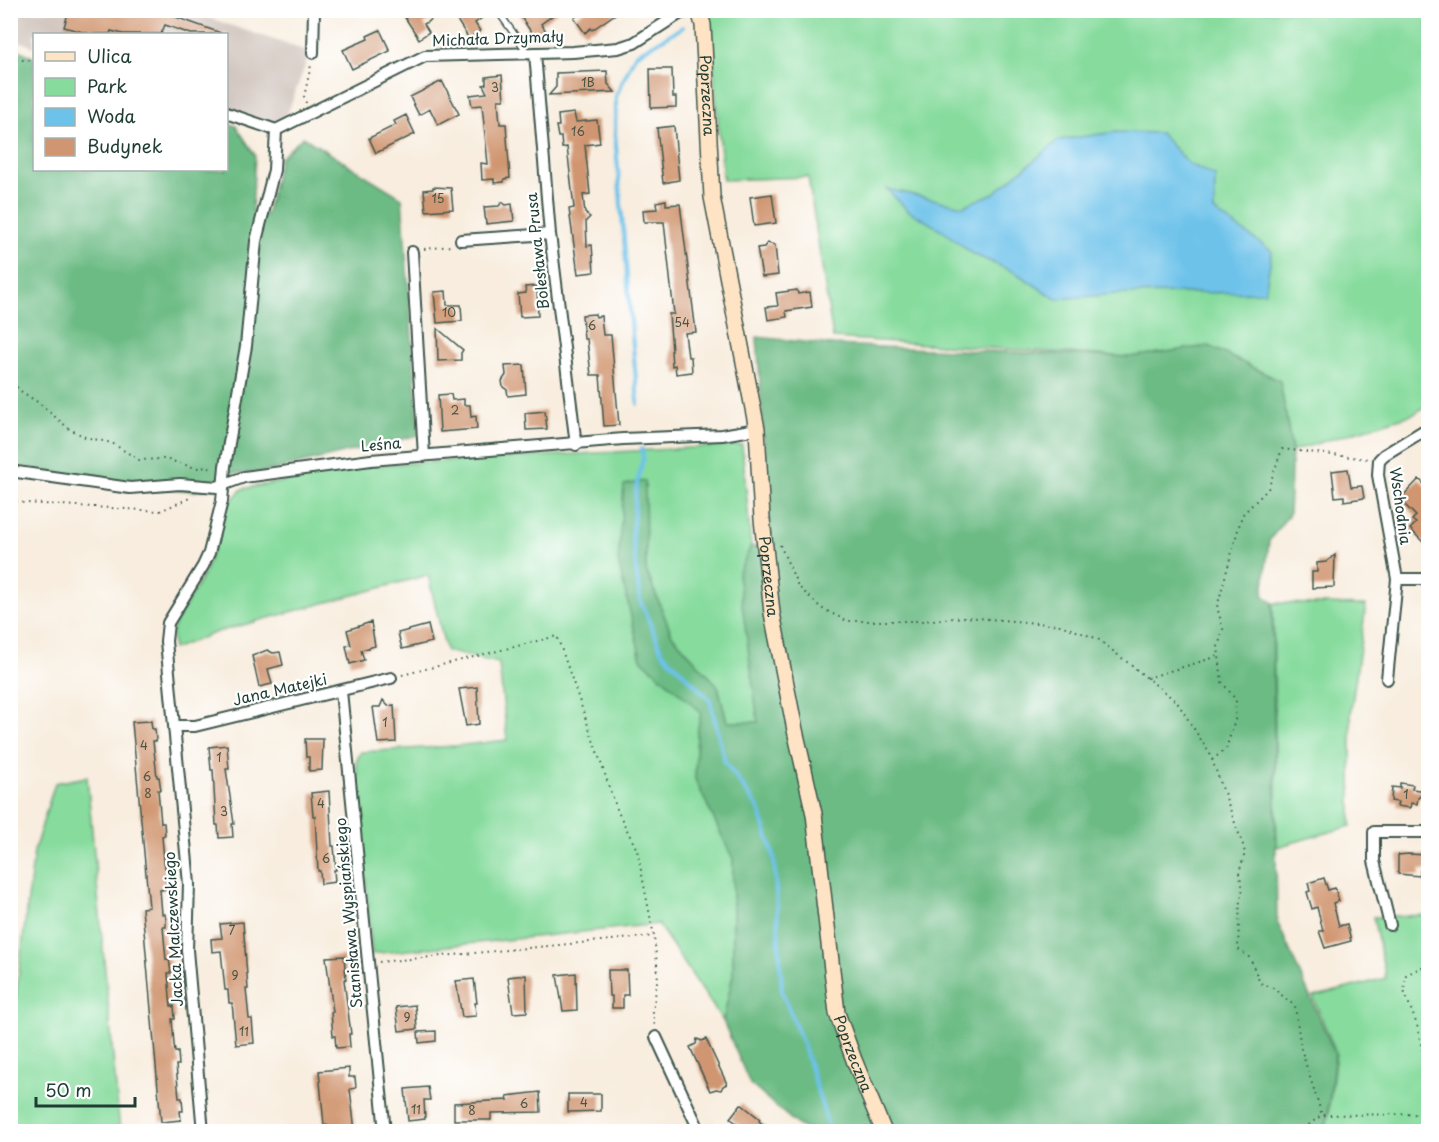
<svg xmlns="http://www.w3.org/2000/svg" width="1439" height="1142" font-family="'Playpen Sans',sans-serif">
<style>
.industrial{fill:#cec1b9}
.green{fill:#86db9d;stroke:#528c68;stroke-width:1.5}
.forest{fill:#6cbb84;stroke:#467c5c;stroke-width:1.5}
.water{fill:#6dc2ea;stroke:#46808f;stroke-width:1.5}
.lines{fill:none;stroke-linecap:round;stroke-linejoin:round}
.stream{stroke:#6dc2ea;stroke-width:4}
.building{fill:#d09671}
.lane-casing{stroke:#40574e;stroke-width:8}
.street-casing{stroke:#40574e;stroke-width:14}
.secondary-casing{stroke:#40574e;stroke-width:18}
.path{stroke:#40574e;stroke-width:2;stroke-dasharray:1.5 4.5;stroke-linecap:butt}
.lane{stroke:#fff;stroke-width:5}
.street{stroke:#fff;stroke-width:10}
.secondary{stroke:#fee4c5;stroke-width:15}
.labels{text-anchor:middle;stroke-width:4.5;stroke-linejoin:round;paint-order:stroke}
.number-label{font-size:12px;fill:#4b5343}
.street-label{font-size:15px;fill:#1f3d34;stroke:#fff}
</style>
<rect width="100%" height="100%" fill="#fff"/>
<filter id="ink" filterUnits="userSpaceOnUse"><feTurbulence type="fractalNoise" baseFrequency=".0167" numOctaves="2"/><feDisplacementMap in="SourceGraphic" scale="12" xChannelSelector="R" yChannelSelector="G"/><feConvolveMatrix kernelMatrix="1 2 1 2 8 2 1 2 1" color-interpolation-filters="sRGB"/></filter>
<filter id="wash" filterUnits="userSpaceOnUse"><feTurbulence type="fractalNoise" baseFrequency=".008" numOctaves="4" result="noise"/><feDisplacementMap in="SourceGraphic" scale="24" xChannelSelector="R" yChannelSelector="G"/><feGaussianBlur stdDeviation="1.35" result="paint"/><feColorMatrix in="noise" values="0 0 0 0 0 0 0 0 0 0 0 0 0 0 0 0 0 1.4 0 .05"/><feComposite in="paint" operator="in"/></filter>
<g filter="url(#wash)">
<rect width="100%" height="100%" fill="#f8edde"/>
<path class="industrial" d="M 185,10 L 310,52 L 284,123 L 272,129 L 227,114 L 226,34 L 34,34 L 34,47 L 11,38 L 11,11 Z"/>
<path class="green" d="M 707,11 L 1428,11 L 1428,404 L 1414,414 L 1292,451 L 1280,381 L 1209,346 L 1130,357 L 833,338 L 808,177 L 723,180 L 710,21 Z
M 742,445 L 751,546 L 738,574 L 759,722 L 727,722 L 718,686 L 672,635 L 646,570 L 645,481 L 641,659 L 702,711 L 697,733 L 695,779 L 733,859 L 733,975 L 723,1021 L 658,924 L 372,954 L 356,762 L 361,752 L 455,746 L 507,740 L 499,663 L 446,651 L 428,575 L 217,632 L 173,649 L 172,632 L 177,621 L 205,572 L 229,503 L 242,489 L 374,465 Z
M 1273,603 L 1366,605 L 1351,711 L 1351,826 L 1277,847 Z
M 87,777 L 120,1131 L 11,1131 L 11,1036 L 34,851 L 55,783 Z
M 1428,915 L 1428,1131 L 1326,1131 L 1336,1053 L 1313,997 L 1386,978 L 1373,917 Z"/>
<path class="forest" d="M 10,45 L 34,58 L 34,170 L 226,170 L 227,123 L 236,126 L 255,155 L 252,211 L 266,215 L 280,158 L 303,137 L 402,198 L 419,435 L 260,473 L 219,473 L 219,487 L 194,491 L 99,483 L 11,464 Z
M 757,337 L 833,345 L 1130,357 L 1209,346 L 1280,381 L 1292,451 L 1289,514 L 1269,541 L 1263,595 L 1272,602 L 1277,921 L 1335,1054 L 1325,1131 L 814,1132 L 799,1126 L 750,1084 L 723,1021 L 733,975 L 733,859 L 695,779 L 697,733 L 701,712 L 641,659 L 618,561 L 624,485 L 645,481 L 646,570 L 672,635 L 718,686 L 727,722 L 758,722 L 738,574 L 751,546 L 771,550 Z"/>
<path class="water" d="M 1115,132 L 1160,133 L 1189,164 L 1215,176 L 1214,211 L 1272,251 L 1265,292 L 1116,294 L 1056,299 L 1016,273 L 973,254 L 943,231 L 907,210 L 887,189 L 963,206 L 994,193 L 1059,140 Z"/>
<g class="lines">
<path class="stream" d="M 710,12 L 714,10
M 638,404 L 615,134 L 616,96 L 635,55 L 683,27
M 642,449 L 643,458 L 636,489 L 632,535 L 640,600 L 662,652 L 710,700 L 725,762 L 759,809 L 774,857 L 782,992 L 804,1047 L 830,1132"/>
</g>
<g id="blocks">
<path class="building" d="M 69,10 L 156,10 L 221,33 L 221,34 L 191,34 L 165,25 L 161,34 L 123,34 L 111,31 L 110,34 L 90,34 L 64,27 Z
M 400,10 L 430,10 L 435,17 L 424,24 L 429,32 L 419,39 Z
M 459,10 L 492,10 L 492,11 L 475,23 L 480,31 L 469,39 L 453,14 Z
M 525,10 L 560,10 L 541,24 L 546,31 L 535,38 L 519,14 Z
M 585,10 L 621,10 L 592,30 L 591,28 L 585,33 L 574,18 Z
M 380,30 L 390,51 L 352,69 L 343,50 L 368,39 L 367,36 Z
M 650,69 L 672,69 L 673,97 L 676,97 L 676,107 L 651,108 Z
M 607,71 L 608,84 L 615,92 L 549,95 L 556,87 L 556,73 Z
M 502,75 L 504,100 L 498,100 L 500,124 L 506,124 L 510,178 L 504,179 L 504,182 L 494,183 L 494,179 L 482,180 L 481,163 L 488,164 L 482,105 L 472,106 L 470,95 L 487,93 L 483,85 L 486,84 L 486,77 Z
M 442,81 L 459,114 L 438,125 L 430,109 L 419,115 L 410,97 Z
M 574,113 L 576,122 L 597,120 L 600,143 L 585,145 L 590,194 L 583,195 L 585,213 L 590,217 L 586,221 L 587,246 L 592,245 L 594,272 L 578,274 L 569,209 L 574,208 L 567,147 L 562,148 L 561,137 L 558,137 L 556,126 L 559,126 L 558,115 Z
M 406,115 L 415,134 L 376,153 L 369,138 L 396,125 L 394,121 Z
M 674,126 L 679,180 L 663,183 L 657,128 Z
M 433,187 L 451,188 L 453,209 L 426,211 L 424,190 L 433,189 Z
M 772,194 L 776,223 L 754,226 L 750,197 Z
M 666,200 L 666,205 L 680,204 L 696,332 L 685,333 L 688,357 L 691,357 L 692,372 L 676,374 L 675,365 L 672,366 L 671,351 L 672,351 L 669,314 L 674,314 L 664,222 L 644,222 L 643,210 L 657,209 L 656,202 Z
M 502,202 L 506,205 L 512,204 L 514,221 L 486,224 L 484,207 L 499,206 Z
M 767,243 L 775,245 L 778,275 L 762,277 L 757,248 L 764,247 Z
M 537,286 L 538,316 L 520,317 L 518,294 L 526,293 L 525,287 Z
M 797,290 L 798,294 L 810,292 L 812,307 L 786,311 L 787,317 L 768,320 L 766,307 L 778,306 L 776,293 Z
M 446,291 L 447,305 L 461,305 L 462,321 L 437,323 L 434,292 Z
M 595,314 L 596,317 L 601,316 L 603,335 L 611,335 L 619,425 L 604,426 L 600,375 L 591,375 L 587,339 L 584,339 L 582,315 Z
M 437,328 L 463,350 L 461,353 L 461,360 L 438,361 Z
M 524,365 L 526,394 L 508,396 L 507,390 L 503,387 L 502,381 L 506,375 L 505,366 Z
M 451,394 L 452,400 L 464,399 L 464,405 L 470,405 L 471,417 L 476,416 L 477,429 L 440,432 L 438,395 Z
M 545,411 L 547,429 L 526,430 L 525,413 Z
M 1348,469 L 1351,487 L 1362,486 L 1364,498 L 1344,501 L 1344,496 L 1335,497 L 1332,471 Z
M 1419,479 L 1428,488 L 1428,547 L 1410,529 L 1416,523 L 1412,520 L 1416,516 L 1403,503 L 1407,499 L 1403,496 Z
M 1335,555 L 1334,587 L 1312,588 L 1312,572 L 1317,572 L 1317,563 L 1326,562 Z
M 371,622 L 375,646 L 361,650 L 364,660 L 350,664 L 346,646 L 351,645 L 347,630 Z
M 428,625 L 432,642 L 402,649 L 398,633 Z
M 267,650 L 273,653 L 280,652 L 283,665 L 268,669 L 272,684 L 259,687 L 252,656 Z
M 477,687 L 479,724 L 466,726 L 459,689 Z
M 383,700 L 388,706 L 394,705 L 396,742 L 378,743 L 373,707 L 380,707 Z
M 151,721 L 152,729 L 155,729 L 156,741 L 153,741 L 157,777 L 159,777 L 160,784 L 161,790 L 158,790 L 161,823 L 164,823 L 165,835 L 162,836 L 164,860 L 165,868 L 168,868 L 169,881 L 166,881 L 167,889 L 160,890 L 162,914 L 165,914 L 166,920 L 166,927 L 163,927 L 166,960 L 169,959 L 171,973 L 168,973 L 170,997 L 171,1006 L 174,1006 L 175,1019 L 172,1019 L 174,1044 L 175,1052 L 178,1052 L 179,1065 L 176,1065 L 179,1098 L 182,1098 L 183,1111 L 180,1111 L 181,1120 L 161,1122 L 142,908 L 149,907 L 132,722 Z
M 305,739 L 323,739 L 322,770 L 309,771 L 309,757 L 306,757 Z
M 227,745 L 229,769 L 226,769 L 234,824 L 232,824 L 233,837 L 219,838 L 218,825 L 216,825 L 213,770 L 211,770 L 209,747 Z
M 1400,783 L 1413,785 L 1412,789 L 1427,791 L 1418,798 L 1417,804 L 1411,803 L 1410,808 L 1397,806 L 1398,802 L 1391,801 L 1392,787 L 1400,788 Z
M 329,791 L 332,846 L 334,846 L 336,870 L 334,870 L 335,882 L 321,884 L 320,871 L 318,871 L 315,816 L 313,816 L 311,793 Z
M 1408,854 L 1428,855 L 1428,870 L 1420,870 L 1420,876 L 1398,874 L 1398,855 Z
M 1324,878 L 1328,890 L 1335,888 L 1339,901 L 1333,903 L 1339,926 L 1347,924 L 1351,941 L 1325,948 L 1319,931 L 1323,931 L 1317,907 L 1312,909 L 1307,892 L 1310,891 L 1308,883 Z
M 243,922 L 248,989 L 246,989 L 249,1019 L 252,1019 L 254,1043 L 236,1045 L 232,1003 L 229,1003 L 228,990 L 225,990 L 221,951 L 212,952 L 211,939 L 222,938 L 220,924 Z
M 344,956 L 346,979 L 344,980 L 351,1034 L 349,1034 L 350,1047 L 336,1048 L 335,1036 L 333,1036 L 331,1012 L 333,1012 L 326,957 Z
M 608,970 L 627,970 L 628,995 L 623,995 L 623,1008 L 612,1008 L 612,996 L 609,996 Z
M 576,973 L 577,1010 L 563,1011 L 557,975 Z
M 526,975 L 527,1012 L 513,1013 L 508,977 Z
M 474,979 L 477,1003 L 475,1003 L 476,1016 L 462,1017 L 456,981 Z
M 415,1005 L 417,1029 L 399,1031 L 396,1007 Z
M 436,1031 L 436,1041 L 419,1043 L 418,1032 Z
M 697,1039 L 702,1041 L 706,1039 L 727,1084 L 723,1086 L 721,1090 L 716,1089 L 710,1091 L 690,1047 L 696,1044 Z
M 349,1068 L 349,1077 L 355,1077 L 356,1088 L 350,1089 L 355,1131 L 328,1131 L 328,1125 L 324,1125 L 319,1071 Z
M 428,1087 L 430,1100 L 424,1100 L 425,1119 L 408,1121 L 405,1089 Z
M 540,1092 L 541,1112 L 491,1113 L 491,1120 L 454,1120 L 454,1103 L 508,1100 L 507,1096 Z
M 568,1094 L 601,1094 L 601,1111 L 568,1112 Z
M 741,1104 L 760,1119 L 759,1121 L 771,1131 L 746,1131 L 730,1118 Z"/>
</g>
</g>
<g filter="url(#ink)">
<use href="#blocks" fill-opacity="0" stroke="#40574e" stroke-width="1.5"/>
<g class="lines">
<defs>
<path id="lane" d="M 497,10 L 527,52"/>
<path id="street" d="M 313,53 L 314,10
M 535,53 L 550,234 L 576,445
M 226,113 L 276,130
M 276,130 L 425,56 L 573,52 L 618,48 L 634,43 L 679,14 L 691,10
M 461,240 L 550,234
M 412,252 L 424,456
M 10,471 L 130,488 L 180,484 L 217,487 L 244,477 L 371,460 L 623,439 L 722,435 L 757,429
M 1397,579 L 1428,579
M 1387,679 L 1397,579 L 1378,475 L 1379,460 L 1384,455 L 1428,428
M 341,691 L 385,1132
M 174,726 L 195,726 L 391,678
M 1390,925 L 1374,861 L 1374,832 L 1428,832
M 656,1037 L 700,1132
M 203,1132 L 187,950 L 189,884 L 166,641 L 168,623 L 203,566 L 209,553 L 222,501 L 225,466 L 246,346 L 256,241 L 274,170 L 276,130"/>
<g id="secondary">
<path id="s1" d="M 699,10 L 703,25 L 712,197 L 757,429 L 762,519 L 772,613 L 795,730 L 814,814 L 837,1013 L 854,1060 L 884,1132"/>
</g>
</defs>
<use href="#lane" class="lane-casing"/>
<use href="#street" class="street-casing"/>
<use href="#secondary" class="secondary-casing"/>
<path class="path" d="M 10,59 L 34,61
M 306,103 L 304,97 L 311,65
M 424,249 L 451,246
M 10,377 L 19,390 L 39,403 L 68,428 L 85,437 L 112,443 L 139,460 L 165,459 L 196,468 L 213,467
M 10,502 L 160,511 L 192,497
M 780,545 L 798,586 L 821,608 L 847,621 L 921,621 L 966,617 L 1060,625 L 1098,639 L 1177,702 L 1210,754 L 1243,845 L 1245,853 L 1239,873 L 1243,889 L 1240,899 L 1238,949 L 1250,958 L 1260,983 L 1273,988 L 1295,1006 L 1301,1049 L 1322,1115 L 1428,1114
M 402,675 L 557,636 L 618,812 L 637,850 L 654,936 L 658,974 L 653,1012 L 655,1027
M 1147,678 L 1219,656
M 1212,760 L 1226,749 L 1235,720 L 1236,700 L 1222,682 L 1218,647 L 1223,629 L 1217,607 L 1242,515 L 1268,489 L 1282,449 L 1368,459
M 379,962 L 654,936
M 1428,964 L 1406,975 L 1404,991 L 1417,1025 L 1428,1079
M 1299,1132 L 1322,1115"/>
<use href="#lane" class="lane"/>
<use href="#street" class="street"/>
<use href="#secondary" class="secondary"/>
</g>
</g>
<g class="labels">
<g class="number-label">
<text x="588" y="87">1B</text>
<text x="495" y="92">3</text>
<text x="578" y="136">16</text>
<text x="438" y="203">15</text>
<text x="449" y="317">10</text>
<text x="682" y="327">54</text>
<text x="592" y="330">6</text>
<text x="455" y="415">2</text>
<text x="385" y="727">1</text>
<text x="144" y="750">4</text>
<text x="219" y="762">1</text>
<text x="147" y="781">6</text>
<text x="148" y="798">8</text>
<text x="1406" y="799">1</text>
<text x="321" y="808">4</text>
<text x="224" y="816">3</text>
<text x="326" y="863">6</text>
<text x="232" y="935">7</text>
<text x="235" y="980">9</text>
<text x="407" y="1022">9</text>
<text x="244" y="1036">11</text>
<text x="584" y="1107">4</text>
<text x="524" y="1108">6</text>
<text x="416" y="1114">11</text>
<text x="472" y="1115">8</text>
</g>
<g class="street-label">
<text transform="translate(498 39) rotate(-2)" y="5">Michała Drzymały</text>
<text dy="5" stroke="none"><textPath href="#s1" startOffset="86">Poprzeczna</textPath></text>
<text transform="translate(538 251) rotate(-96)" y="5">Bolesława Prusa</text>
<text transform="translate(381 445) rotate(-5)" y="5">Leśna</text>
<text transform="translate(1400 506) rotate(82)" y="5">Wschodnia</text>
<text dy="5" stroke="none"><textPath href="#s1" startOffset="572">Poprzeczna</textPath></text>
<text transform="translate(280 690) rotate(-13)" y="5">Jana Matejki</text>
<text transform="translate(349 913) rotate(-95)" y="5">Stanisława Wyspiańskiego</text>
<text transform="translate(174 929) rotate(-93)" y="5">Jacka Malczewskiego</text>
<text dy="5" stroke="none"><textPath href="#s1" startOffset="1058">Poprzeczna</textPath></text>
</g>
</g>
<rect width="1439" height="1142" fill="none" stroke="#fff" stroke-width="36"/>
<rect x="33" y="33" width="195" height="138" fill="#ffffff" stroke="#a5b1ae" stroke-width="1.5"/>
<rect x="45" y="52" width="30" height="9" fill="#fee4c5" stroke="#a5b1ae" stroke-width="1.5"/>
<text x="87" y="63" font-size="18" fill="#1f3d34">Ulica</text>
<rect x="45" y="78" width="30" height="18" fill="#86db9d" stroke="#a5b1ae" stroke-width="1.5"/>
<text x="87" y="93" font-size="18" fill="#1f3d34">Park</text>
<rect x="45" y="108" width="30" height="18" fill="#6dc2ea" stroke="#a5b1ae" stroke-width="1.5"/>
<text x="87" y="123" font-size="18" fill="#1f3d34">Woda</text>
<rect x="45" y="138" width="30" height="18" fill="#d09671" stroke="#a5b1ae" stroke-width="1.5"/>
<text x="87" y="153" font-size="18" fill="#1f3d34">Budynek</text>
<path d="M36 1097v9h99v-9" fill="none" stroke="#1f3d34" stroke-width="3"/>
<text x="45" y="1097" font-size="18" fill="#1f3d34" stroke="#ffffff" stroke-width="4.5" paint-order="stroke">50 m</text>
</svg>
